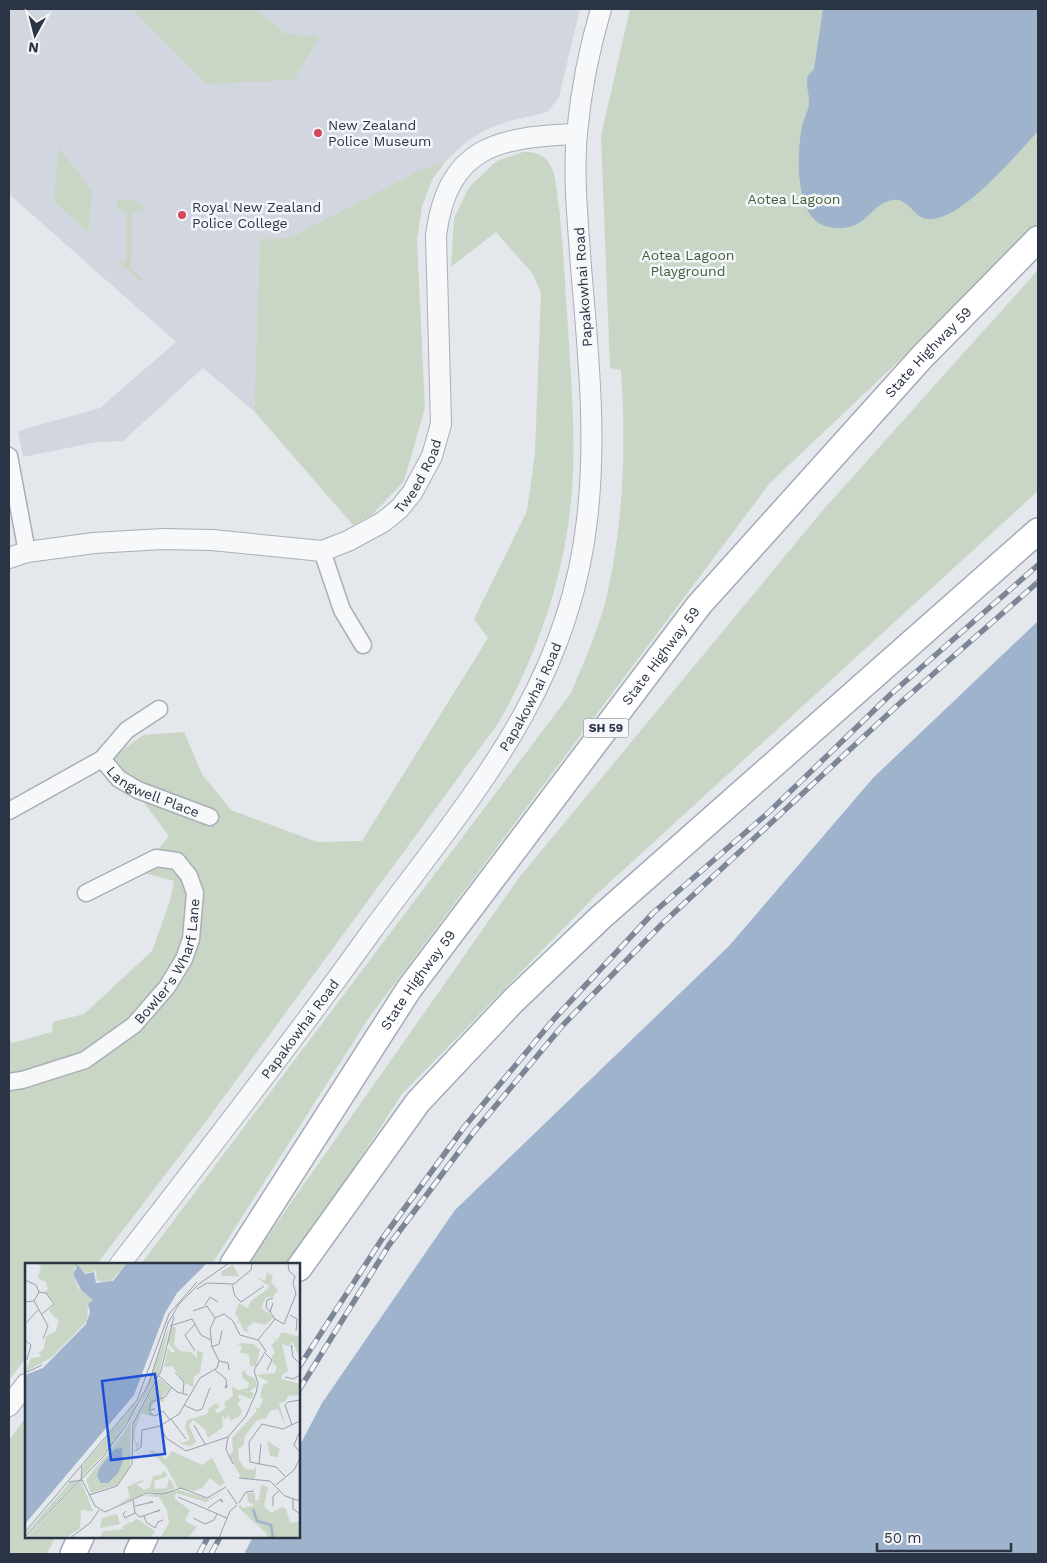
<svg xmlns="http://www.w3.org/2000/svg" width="1047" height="1563" font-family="'Work Sans',sans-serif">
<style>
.built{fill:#d2d6de}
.green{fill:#c9d6c5}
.water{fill:#9fb4cc}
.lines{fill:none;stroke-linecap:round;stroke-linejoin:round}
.minor-casing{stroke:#a9aeb7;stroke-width:19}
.tertiary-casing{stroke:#a9aeb7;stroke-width:22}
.primary-casing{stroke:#a3abb8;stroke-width:28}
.minor{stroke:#f7f8fa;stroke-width:16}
.tertiary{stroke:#f7f8fa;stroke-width:20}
.primary{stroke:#fff;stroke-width:25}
.rail-casing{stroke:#7d8696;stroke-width:5.5}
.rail{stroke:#f4f6f9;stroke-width:4;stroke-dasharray:11;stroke-linecap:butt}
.poi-dot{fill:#d1495b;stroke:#f4f6f9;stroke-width:2}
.labels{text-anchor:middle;stroke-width:5;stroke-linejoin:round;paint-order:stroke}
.shield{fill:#f4f6f9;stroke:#676e7b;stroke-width:1}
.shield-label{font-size:12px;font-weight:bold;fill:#2b3445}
.poi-label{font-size:14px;fill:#2b3445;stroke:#f4f6f9;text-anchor:start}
.park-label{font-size:14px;fill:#3f6138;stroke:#f4f6f9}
.street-label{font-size:14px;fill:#2b3445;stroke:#f4f6f9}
.inset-river{fill:none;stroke:#9fb4cc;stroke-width:2.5}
.inset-road{fill:none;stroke:#9a9fa9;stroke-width:1}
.view{fill:#1d4ed8;fill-opacity:0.15;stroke:#1d4ed8;stroke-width:2.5}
.inset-edge{fill:none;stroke:#2b3445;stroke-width:2.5}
</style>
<rect width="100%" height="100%" fill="#e4e7ec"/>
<path class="built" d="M 9,9 L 580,9 L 559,97 L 548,112 L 509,121 L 483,131 L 466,142 L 445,162 L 420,170 L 291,237 L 260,239 L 254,411 L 203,368 L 123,441 L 97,442 L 23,457 L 18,431 L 100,408 L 176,342 L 9,194 Z"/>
<path class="green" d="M 132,9 L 256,9 L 285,34 L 319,37 L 294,80 L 206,84 Z
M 630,9 L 1038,9 L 1038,229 L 770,483 L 368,1019 L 212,1264 L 141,1264 L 571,693 C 585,659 602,622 609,586 C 624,512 626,445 621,370 L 610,368 L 601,136 Z
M 59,148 L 92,190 L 88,233 L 54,200 Z
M 523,152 C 539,151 549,158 554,173 C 563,223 564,276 568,327 C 571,381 576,435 572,490 C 566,572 539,651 499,722 L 207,1120 L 97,1264 L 26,1264 L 26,1358 L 9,1380 L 9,1039 L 12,1043 L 52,1032 L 53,1022 L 84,1014 L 152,951 L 170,901 L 174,881 L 140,872 L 169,836 L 111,759 L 143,735 L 184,732 L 202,774 L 231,810 L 317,842 L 362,841 L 488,638 L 474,619 L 527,511 L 535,453 L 541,292 L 532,273 L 496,232 L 451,267 L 454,218 L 469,187 L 497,161 Z
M 445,162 L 432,180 L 422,206 L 417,241 L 425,408 L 404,481 L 372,515 L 353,525 L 254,411 L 260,239 L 291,237 L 420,170 Z
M 130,199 L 143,205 L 145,209 L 132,213 L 131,268 L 143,280 L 140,281 L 115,258 L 126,263 L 126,212 L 118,210 L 117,200 Z
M 1038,270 L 1038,491 L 598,893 L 402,1094 L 292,1264 L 248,1264 L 518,879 L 823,510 Z
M 26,1417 L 26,1537 L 55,1537 L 47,1554 L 9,1554 L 9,1440 Z"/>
<path class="water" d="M 823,9 L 1038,9 L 1038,131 C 1018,153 960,223 928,219 C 913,218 909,197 892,200 C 866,206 867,234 829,227 C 793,221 797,152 802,126 C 804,119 808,111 809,104 C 810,96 804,81 809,74 C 811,72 813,71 814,69 Z
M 1038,621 L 1038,1554 L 244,1554 L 253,1537 L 299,1537 L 299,1447 L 322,1403 L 455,1210 L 729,946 L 873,778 Z"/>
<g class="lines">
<defs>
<g id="minor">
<path d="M 9,456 L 27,552"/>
<path d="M 322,551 L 342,610 L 363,645"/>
<path d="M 102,759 L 127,730 L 159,709"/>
<path id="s1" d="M 9,811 L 102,759 L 119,779 L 138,790 L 210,817"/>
<path id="s2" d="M 9,1082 L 22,1080 L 85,1060 L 134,1025 L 167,987 L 184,959 L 191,939 L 195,893 L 189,876 L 177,861 L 156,858 L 86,893"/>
</g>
<g id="tertiary">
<path id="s3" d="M 9,558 L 27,552 L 94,543 L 163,539 L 212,540 L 322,551 L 348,541 L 383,522 L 399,509 L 412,493 L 432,456 L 441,424 L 436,235 C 448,146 498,137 577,134"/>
<path id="s4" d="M 120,1264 C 205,1155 290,1045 371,932 C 468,800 568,691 587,520 C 597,436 588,351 581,267 C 578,223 573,177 577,133 C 581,91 589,49 601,9"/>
<path d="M 9,1406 L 26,1384"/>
</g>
<g id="primary">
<path id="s5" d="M 233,1264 L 409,989 L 699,605 L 922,357 L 1038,239"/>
<path d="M 299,1268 L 418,1102 L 513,1001 L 600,918 L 1038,531"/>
<path d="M 73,1554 L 81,1537"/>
<path d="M 137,1554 L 145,1537"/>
</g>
</defs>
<use href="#minor" class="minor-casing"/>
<use href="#tertiary" class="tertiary-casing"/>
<use href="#primary" class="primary-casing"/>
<use href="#minor" class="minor"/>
<use href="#tertiary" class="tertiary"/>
<use href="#primary" class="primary"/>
<defs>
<path id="rail" d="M 299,1367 L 382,1239 L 465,1126 L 554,1019 L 653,913 L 769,812 L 891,694 L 1038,565
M 299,1390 L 389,1245 L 473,1133 L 563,1025 L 663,923 L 899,704 L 1038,582
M 199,1554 L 208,1537
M 211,1554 L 220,1537"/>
</defs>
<use href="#rail" class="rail-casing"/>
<use href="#rail" class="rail"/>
</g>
<g class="poi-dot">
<circle cx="318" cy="133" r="5"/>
<circle cx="182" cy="215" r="5"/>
</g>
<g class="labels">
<rect class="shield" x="583.5" y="718.5" width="45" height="19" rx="4"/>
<g class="shield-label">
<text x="606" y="732">SH 59</text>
</g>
<g class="poi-label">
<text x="328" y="130">New Zealand<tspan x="328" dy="16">Police Museum</tspan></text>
<text x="192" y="212">Royal New Zealand<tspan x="192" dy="16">Police College</tspan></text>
</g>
<g class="park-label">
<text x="794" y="204">Aotea Lagoon</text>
<text x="688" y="260">Aotea Lagoon<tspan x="688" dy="16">Playground</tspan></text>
</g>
<g class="street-label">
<text transform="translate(583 287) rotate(-94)" y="5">Papakowhai Road</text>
<text dy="5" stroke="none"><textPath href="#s5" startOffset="1149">State Highway 59</textPath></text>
<text dy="5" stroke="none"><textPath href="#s3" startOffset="442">Tweed Road</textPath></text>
<text dy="5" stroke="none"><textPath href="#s5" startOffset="744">State Highway 59</textPath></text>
<text dy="5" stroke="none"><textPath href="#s4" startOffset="701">Papakowhai Road</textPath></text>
<text dy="5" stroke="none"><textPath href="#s1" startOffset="169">Langwell Place</textPath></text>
<text dy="5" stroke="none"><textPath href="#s2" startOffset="214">Bowler's Wharf Lane</textPath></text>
<text dy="5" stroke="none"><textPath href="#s5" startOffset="339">State Highway 59</textPath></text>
<text dy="5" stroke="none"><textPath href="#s4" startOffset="296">Papakowhai Road</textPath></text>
</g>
</g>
<g transform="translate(25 1263)">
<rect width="275" height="275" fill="#e4e7ec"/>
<path d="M 10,0 L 102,0 L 85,19 L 72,18 L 71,8 L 61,10 L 51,3 L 48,11 L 53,25 L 68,37 L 63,41 L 62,58 L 27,94 L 0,109 L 6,95 L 15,94 L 16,91 L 13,90 L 18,87 L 21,73 L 30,69 L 34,58 L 24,48 L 30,41 L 20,28 L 23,26 L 21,19 L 13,15 L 16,3 ZM 208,2 L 214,13 L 197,13 L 196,9 ZM 242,9 L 248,13 L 246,19 L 253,27 L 248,34 L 241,34 L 236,45 L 249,54 L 240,62 L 229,59 L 221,65 L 225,69 L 219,68 L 215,59 L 210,61 L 214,57 L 210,50 L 214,40 L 222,45 L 227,37 L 243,26 L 244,23 L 230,13 L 240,18 ZM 145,61 L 134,111 L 106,159 L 105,203 L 92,222 L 66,230 L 61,217 L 98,171 L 115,141 ZM 146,64 L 151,64 L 149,82 L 155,88 L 166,89 L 172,95 L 172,88 L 178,89 L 175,109 L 169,114 L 168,124 L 160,120 L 147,103 L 139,104 L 143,85 L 147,90 L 150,88 L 142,79 ZM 257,69 L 275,74 L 274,93 L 267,78 L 264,83 L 257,81 L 263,108 L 257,112 L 257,116 L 275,121 L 275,132 L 263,133 L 260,139 L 254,140 L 261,164 L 253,146 L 246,147 L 241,155 L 231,158 L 220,173 L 218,183 L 213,186 L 214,197 L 220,206 L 229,207 L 231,203 L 231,211 L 229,216 L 216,215 L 204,192 L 208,189 L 207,175 L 232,148 L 229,143 L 234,146 L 238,136 L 235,134 L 238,122 L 244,119 L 231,112 L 250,110 L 252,103 L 248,101 L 247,93 L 250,90 L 246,82 L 251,78 L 247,73 L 252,77 ZM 217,80 L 229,81 L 235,87 L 231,103 L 225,103 L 224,91 L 215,90 L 217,83 L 212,81 ZM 221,107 L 221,111 L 230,116 L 232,123 L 225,128 L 229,131 L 226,136 L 214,131 L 213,135 L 217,137 L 212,140 L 217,147 L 215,153 L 206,158 L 203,152 L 201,156 L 197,153 L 198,164 L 183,175 L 180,166 L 168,157 L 164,162 L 171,179 L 165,183 L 156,181 L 153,177 L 157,180 L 165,177 L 160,164 L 162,157 L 182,151 L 184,145 L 192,140 L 195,144 L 190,147 L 192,151 L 201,145 L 199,140 L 208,133 L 207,124 L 202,121 L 214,127 L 223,125 L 224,120 L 217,114 L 217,109 ZM 134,115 L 146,125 L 137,134 L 140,139 L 132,138 L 126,143 L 128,154 L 116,150 L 110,168 L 110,179 L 115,180 L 112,186 L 108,176 L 109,159 ZM 121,119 L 108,149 L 86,183 L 56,215 L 59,201 L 112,138 ZM 242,178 L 255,186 L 252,194 L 245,193 ZM 124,188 L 129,188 L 141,196 L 147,188 L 177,202 L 187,195 L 200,220 L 195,223 L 185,215 L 177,225 L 169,228 L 153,225 L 141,203 ZM 139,208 L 143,213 L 129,218 L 130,226 L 142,225 L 144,215 L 150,225 L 138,230 L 124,229 L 90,243 L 105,234 L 102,224 L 110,220 L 117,217 L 119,219 L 111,221 L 119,227 L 125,224 L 128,213 L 136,212 ZM 46,218 L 54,218 L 0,273 L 0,271 ZM 56,218 L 68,248 L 56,247 L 55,265 L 41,275 L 1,275 ZM 236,222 L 243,224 L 239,243 L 246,250 L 257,244 L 261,246 L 265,260 L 275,258 L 275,275 L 241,275 L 242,271 L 217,248 L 213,243 L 216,242 L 218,245 L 230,242 L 223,239 L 222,230 L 230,230 L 230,238 L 234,237 ZM 154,227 L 183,236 L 198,229 L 181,239 L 151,230 L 149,235 L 165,247 L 160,258 L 172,264 L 163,275 L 135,275 L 144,260 L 142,247 L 134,234 L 119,233 ZM 92,251 L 95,261 L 75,265 L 77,255 ZM 102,256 L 105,260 L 112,256 L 130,268 L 125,275 L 75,275 L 78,268 L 98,266 L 97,264 L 104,260 Z" fill="#c9d6c5"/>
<path d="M 48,0 L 54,3 L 60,11 L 69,9 L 71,20 L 88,18 L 102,0 L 182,0 L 152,30 L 140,50 L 109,132 L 0,261 L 0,112 L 18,105 L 61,61 L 65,49 L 63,41 L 68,37 L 56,27 L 48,11 L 52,4 ZM 97,185 L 98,198 L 93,210 L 83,220 L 76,220 L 72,213 L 75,204 L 90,186 Z" fill="#9fb4cc"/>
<path class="inset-river" d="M 228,246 L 232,258 L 246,262 L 248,275"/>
<path class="inset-road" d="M 0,17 L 11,22 L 14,29 L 9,38 L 0,39M 207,22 L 210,33 L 216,39 L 239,23M 172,26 L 182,20 L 209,21 L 226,7 L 227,0M 14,29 L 21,30 L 29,41 L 17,51M 9,38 L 23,63 L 18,76M 248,40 L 245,49 L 250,56 L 259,61 L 271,31 L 268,20 L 270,13 L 264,8 L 263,0M 180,42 L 185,34 L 193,39M 168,48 L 182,43 L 190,55M 245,49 L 241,44 L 242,37 L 248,35M 265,52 L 272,56 L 271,68M 0,61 L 14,46M 170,61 L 160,72 L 170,88M 145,63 L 167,56 L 176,72 L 186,77M 0,77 L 6,82 L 2,97M 233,77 L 250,56M 187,84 L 194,81 L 197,68M 267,85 L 267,83 L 266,82 L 268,94 L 275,101M 241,91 L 247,97 L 242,107M 194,98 L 203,100 L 204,107M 190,107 L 200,115 L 201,117 L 202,124 L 200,125 L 201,122M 150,109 L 159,119 L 158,130M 0,110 L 17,102M 134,113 L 152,129 L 163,132M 260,114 L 268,116 L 275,112M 159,142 L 172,148 L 177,146 L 185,125M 130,146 L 124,147 L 126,139 L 140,134 L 147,124M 124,150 L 130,153 L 138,148 L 145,157M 146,156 L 161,176M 169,162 L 180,181M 267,162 L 260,142 L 263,139 L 275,137M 135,163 L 141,175 L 161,188 L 203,174M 274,170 L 269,182 L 275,189M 110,188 L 116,184 L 117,167 L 135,163 L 154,151 L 175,115 L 192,105 L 194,98 L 187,84 L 185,66 L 190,55 L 199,51 L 208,58 L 215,72 L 233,77 L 241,88 L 229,107 L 233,121 L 231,130 L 221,153 L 203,174 L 201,186 L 208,201M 234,202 L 236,181M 260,213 L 251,204 L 225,199 L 224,179 L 237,161 L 258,166 L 275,158M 214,215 L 245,218 L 260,233 L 275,238M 56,218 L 57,203M 44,219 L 57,217 L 70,243 L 80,249 L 122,230 L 138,231 L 156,225 L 182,235 L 201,224M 251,222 L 269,207 L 275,195M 202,226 L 212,241M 64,232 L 92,223 L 107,201 L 108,160 L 136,108 L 149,53M 153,234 L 202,255M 268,236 L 268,246 L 275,251M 108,237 L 110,250 L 115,254 L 135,247 L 131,249M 214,240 L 221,229 L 229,228M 110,243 L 128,239 L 124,239M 248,243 L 248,233 L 254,228M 183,245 L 194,237 L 196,236 L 198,239 L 195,237M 101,248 L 98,251 L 100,255 L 110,250M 119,253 L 121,259 L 130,265 L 133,259 L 138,257M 168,255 L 180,261 L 189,257 L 192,251M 0,269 L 112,137 L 144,51 L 172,19M 0,274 L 77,195 L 100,164 L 124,120 L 143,60 L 154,41 L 174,21 L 204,0M 45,275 L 65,260 L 74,247M 194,275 L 205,248 L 212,242"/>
<path class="view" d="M 130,111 L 140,191 L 86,197 L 77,118 Z"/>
<rect width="275" height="275" class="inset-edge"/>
</g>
<rect width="1047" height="1563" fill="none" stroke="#2b3445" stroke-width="20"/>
<g transform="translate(35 35) rotate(187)" stroke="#f4f6f9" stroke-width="4" paint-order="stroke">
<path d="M0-4L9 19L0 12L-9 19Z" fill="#2b3445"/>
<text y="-8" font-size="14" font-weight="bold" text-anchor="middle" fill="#2b3445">N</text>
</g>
<path d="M877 1543v8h134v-8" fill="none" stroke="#2b3445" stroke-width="2.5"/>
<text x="884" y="1543" font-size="15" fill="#2b3445" stroke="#f4f6f9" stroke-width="4" paint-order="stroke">50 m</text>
</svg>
